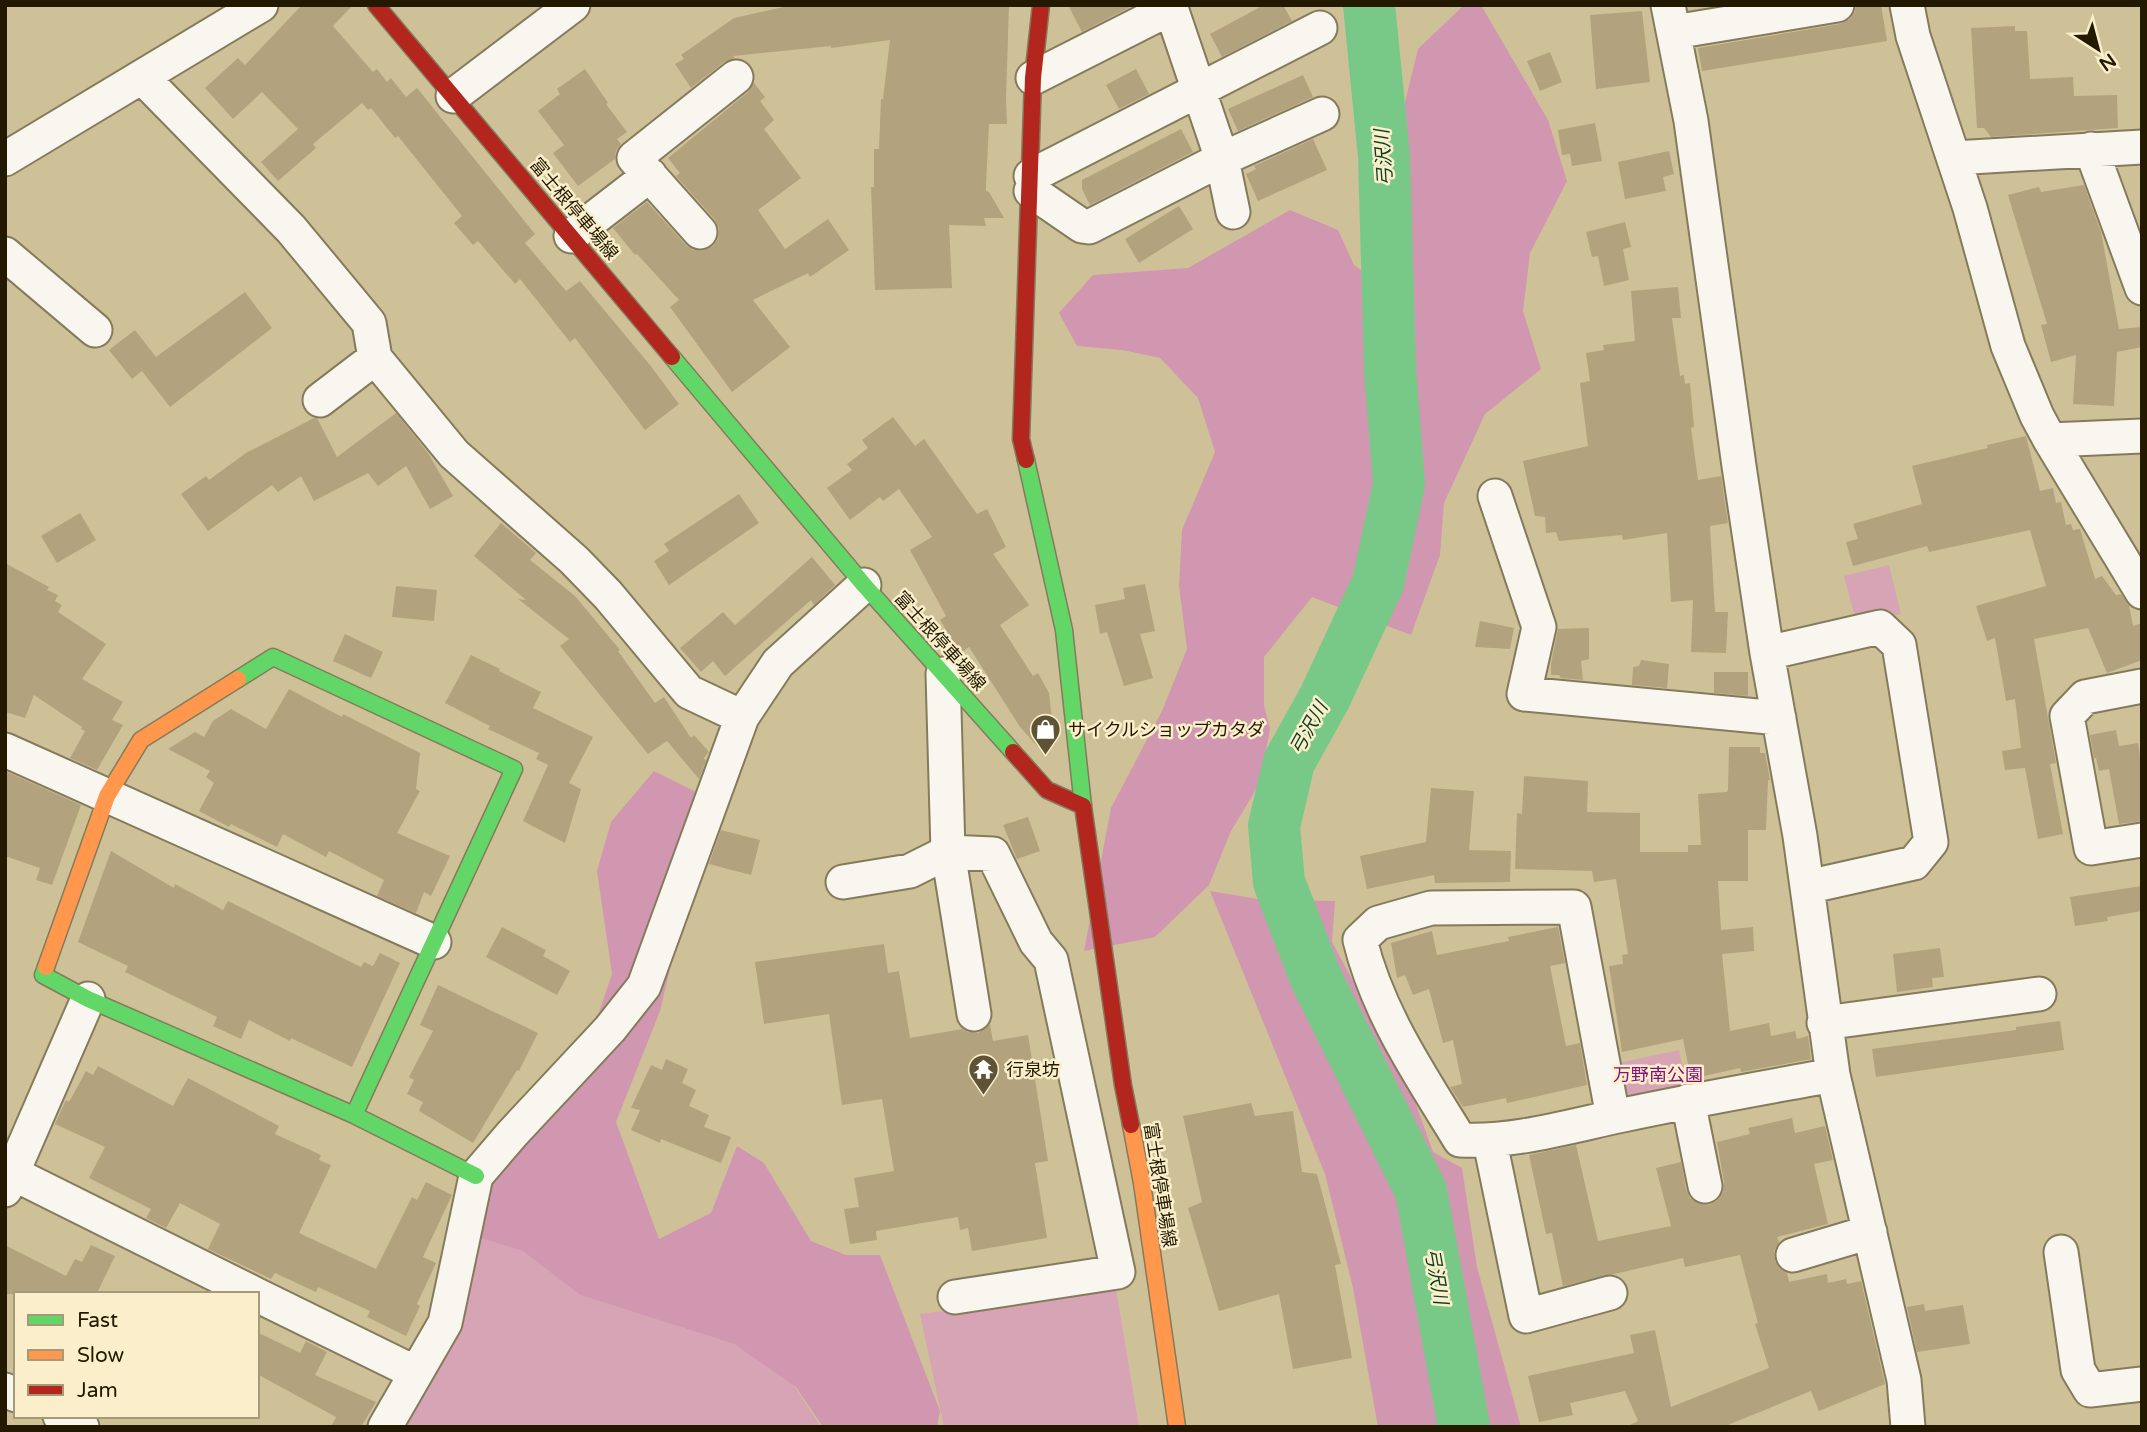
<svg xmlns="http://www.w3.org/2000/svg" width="2147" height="1432" font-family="'Varela Round','Noto Sans JP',sans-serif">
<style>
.green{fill:#d7a4b6}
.forest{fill:#d197b0}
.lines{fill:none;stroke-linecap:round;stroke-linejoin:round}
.river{stroke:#78c988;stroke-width:52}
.building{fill:#b3a27e}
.street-casing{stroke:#847b5c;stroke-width:37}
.fast-casing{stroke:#847b5c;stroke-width:19}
.slow-casing{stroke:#847b5c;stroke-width:19}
.jam-casing{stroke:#847b5c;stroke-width:19}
.street{stroke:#f8f6ef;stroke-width:33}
.fast{stroke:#63d668;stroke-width:16}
.slow{stroke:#ff974d;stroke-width:16}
.jam{stroke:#b3261e;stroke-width:16}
.labels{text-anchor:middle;stroke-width:5;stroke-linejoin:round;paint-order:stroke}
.street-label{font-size:18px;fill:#221900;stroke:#faefca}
.poi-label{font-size:18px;fill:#221900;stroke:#faefca;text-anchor:start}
.park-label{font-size:18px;fill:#850e79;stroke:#faefca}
.water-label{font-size:19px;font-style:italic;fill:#0b3d21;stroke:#faefca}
</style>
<rect width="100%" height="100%" fill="#cec197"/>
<path class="green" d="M 1889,565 L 1901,614 L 1857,625 L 1844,576 Z
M 1679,1050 L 1687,1090 L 1628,1103 L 1619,1063 Z
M 464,1233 L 524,1251 L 580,1295 L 734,1344 L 793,1384 L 821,1427 L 387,1427 Z
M 1116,1289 L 1139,1427 L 944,1427 L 920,1314 Z"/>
<path class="forest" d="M 1464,5 L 1481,5 L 1548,120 L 1567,181 L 1530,253 L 1523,311 L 1541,369 L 1485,414 L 1444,503 L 1440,555 L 1411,635 L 1312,597 L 1264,657 L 1264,705 L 1270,729 L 1260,783 L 1231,831 L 1209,885 L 1155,937 L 1084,951 L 1111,808 L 1162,711 L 1187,649 L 1179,586 L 1182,530 L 1215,452 L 1198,398 L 1160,358 L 1122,350 L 1077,346 L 1059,313 L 1093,275 L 1188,268 L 1290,210 L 1338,230 L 1354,265 L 1414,308 L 1385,184 L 1418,49 Z
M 654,771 L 710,799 L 660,1011 L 616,1122 L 659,1239 L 711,1213 L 737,1146 L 764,1163 L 811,1241 L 846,1255 L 880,1255 L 940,1411 L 937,1427 L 823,1427 L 796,1387 L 734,1344 L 580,1295 L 523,1251 L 464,1233 L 492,1178 L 581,1065 L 612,974 L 597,871 L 611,822 Z
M 1210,891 L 1264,900 L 1335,901 L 1332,942 L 1409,1085 L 1433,1152 L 1462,1168 L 1477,1267 L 1521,1427 L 1378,1427 L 1353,1288 L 1325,1174 Z"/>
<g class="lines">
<path class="river" d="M 1369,5 L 1384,156 L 1390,370 L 1399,484 L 1378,583 L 1325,697 L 1289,762 L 1274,826 L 1279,882 L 1315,976 L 1421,1191 L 1464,1427"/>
</g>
<path class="building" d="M 302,5 L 353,5 L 333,26 L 373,72 L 377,69 L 387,82 L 391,78 L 406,97 L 417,88 L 535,234 L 525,243 L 566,291 L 580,281 L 650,365 L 679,404 L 645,430 L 575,338 L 570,342 L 520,279 L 515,284 L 478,241 L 473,245 L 454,223 L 462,216 L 398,136 L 395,138 L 371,108 L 368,110 L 362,103 L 313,144 L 316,148 L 278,181 L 261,162 L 298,129 L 262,92 L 233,119 L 205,88 L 238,58 L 245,65 Z
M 792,5 L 1009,5 L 1006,99 L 1007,124 L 989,124 L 986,185 L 986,191 L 989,192 L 1004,218 L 984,218 L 986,226 L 949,225 L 952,288 L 875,290 L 871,187 L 874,187 L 874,149 L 879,149 L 881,99 L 883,99 L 890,40 L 831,48 L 831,46 L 733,56 L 735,58 L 724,62 L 691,88 L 675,64 L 684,59 L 681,55 L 734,18 Z
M 1068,5 L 1134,5 L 1082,32 Z
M 1264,5 L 1283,5 L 1292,21 L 1222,57 L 1210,34 Z
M 1856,5 L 1881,5 L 1887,41 L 1702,71 L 1698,48 L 1840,24 L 1850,19 L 1855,12 Z
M 1642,11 L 1650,82 L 1596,89 L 1590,15 Z
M 2015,26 L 2015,31 L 2027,31 L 2030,79 L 2073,77 L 2074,96 L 2117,95 L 2118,128 L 1991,137 L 1984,128 L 1977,128 L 1971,28 Z
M 1550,52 L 1562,82 L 1540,91 L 1527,61 Z
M 585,69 L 608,103 L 606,104 L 627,132 L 617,139 L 621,144 L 616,151 L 615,159 L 578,186 L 553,153 L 564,145 L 538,111 L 560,94 L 557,89 Z
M 1136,69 L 1149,94 L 1119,109 L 1106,85 Z
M 1303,75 L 1313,97 L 1238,131 L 1228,109 Z
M 754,83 L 765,97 L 760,101 L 774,120 L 764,129 L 801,178 L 758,210 L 785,249 L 828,219 L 849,250 L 810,277 L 808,273 L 753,300 L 790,347 L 732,392 L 670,307 L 679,300 L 637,254 L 635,255 L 613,228 L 647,202 L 686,245 L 693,250 L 703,251 L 713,246 L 718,239 L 719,229 L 715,220 L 676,176 L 680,173 L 668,158 L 748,92 Z
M 1595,123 L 1602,161 L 1572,166 L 1570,154 L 1562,155 L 1558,130 Z
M 1181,129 L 1193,152 L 1090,205 L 1082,189 L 1082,180 Z
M 1313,139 L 1327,170 L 1258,201 L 1246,174 L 1256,169 L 1254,166 Z
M 1669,151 L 1674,174 L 1663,177 L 1666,191 L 1625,199 L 1618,162 Z
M 2084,185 L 2101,232 L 2119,329 L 2142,327 L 2142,347 L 2117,352 L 2114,406 L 2073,404 L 2076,355 L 2051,362 L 2041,325 L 2047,324 L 2008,195 L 2039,187 L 2041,192 Z
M 1179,206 L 1193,229 L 1139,263 L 1125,239 Z
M 1625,222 L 1631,247 L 1623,249 L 1629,280 L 1604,286 L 1598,256 L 1592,257 L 1586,232 Z
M 1678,287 L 1681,318 L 1672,318 L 1680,376 L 1684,375 L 1685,384 L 1690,383 L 1694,427 L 1691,428 L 1698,480 L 1721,476 L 1728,523 L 1710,526 L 1715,612 L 1728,612 L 1726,653 L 1691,652 L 1693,600 L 1671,602 L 1667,533 L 1623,540 L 1622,535 L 1559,541 L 1556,532 L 1546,533 L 1545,517 L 1535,516 L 1523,461 L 1588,446 L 1580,383 L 1590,381 L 1586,353 L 1604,350 L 1603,345 L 1635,341 L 1631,291 Z
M 245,292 L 272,328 L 170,407 L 142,371 L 132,379 L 109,350 L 135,330 L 156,357 Z
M 396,413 L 428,453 L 453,496 L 430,509 L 406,466 L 378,486 L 368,473 L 314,501 L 301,476 L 278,492 L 272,485 L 208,531 L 181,494 L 206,476 L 209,480 L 246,453 L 314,418 L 317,418 L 337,457 Z
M 893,417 L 915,446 L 924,439 L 977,514 L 987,509 L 1006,547 L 993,554 L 1029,605 L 1000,625 L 1033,676 L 1038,673 L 1049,693 L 1054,737 L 1038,747 L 1020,727 L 969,647 L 960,653 L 940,620 L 946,616 L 910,550 L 932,537 L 899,489 L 883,501 L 880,497 L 850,520 L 827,488 L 852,470 L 847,464 L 868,448 L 862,440 Z
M 2026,436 L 2040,491 L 2053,488 L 2056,503 L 2061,502 L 2066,525 L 2071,524 L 2073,530 L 2080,529 L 2095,579 L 2102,576 L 2116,595 L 2121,594 L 2129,605 L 2133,626 L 2142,623 L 2142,660 L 2107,673 L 2088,628 L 2034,639 L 2056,763 L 2050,764 L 2063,834 L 2038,839 L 2025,768 L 2005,770 L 2002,751 L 2021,748 L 2015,699 L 2006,701 L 1995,638 L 1987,641 L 1976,606 L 2046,586 L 2030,530 L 1929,552 L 1927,546 L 1853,566 L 1846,542 L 1858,539 L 1853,524 L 1922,504 L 1912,466 L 1988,448 L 1987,445 Z
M 739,494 L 759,523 L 669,585 L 654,561 L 669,551 L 664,544 Z
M 80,513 L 96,540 L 57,563 L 41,536 Z
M 501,523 L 536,553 L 530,560 L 575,596 L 620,650 L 618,651 L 655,703 L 664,697 L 691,738 L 694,735 L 709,752 L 704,758 L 706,761 L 699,779 L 667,741 L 648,754 L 560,646 L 569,639 L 518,599 L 526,600 L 474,556 Z
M 812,557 L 835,585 L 814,605 L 811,600 L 725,676 L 713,661 L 701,672 L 680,648 L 723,612 L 735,625 Z
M 5,563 L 49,587 L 47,590 L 58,595 L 55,601 L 62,605 L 58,612 L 106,644 L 82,679 L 123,702 L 112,720 L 123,725 L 97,770 L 70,758 L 85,731 L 81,729 L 82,727 L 34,695 L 25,718 L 5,712 Z
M 1145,584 L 1155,631 L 1140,634 L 1153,678 L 1124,686 L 1107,632 L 1100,634 L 1095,605 L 1125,599 L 1123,588 Z
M 396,586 L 437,590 L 434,621 L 392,617 Z
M 1480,621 L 1514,628 L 1510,649 L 1475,647 Z
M 1589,628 L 1589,659 L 1581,661 L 1583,680 L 1561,678 L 1559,675 L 1551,675 L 1551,663 L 1558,629 Z
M 345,634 L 383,652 L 371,678 L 333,661 Z
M 471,655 L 500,669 L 499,671 L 541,692 L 533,708 L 593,737 L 569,783 L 581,789 L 565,843 L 523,821 L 548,765 L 536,759 L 539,753 L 488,729 L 490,726 L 445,703 Z
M 1641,660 L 1669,664 L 1667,688 L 1632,685 L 1633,667 L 1639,666 Z
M 1714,672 L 1748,672 L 1748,696 L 1714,693 Z
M 289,689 L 342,717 L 343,714 L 420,753 L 416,789 L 420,791 L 397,833 L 450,856 L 431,896 L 424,892 L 416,913 L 377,896 L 384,880 L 329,851 L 326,857 L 283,834 L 277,847 L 231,824 L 229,827 L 199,811 L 214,783 L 206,777 L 210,771 L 168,749 L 195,732 L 204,737 L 213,721 L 231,709 L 266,729 Z
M 2116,730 L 2119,746 L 2138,743 L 2142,766 L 2142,821 L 2119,824 L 2109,769 L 2099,771 L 2096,758 L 2094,758 L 2090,735 Z
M 1729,747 L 1760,747 L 1760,753 L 1765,753 L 1770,780 L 1768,780 L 1766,830 L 1748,830 L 1748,881 L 1718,881 L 1721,930 L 1753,927 L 1754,951 L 1722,954 L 1730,1031 L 1769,1023 L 1771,1036 L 1795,1031 L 1797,1039 L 1808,1036 L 1811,1059 L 1741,1072 L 1740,1068 L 1691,1079 L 1683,1039 L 1622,1052 L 1609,966 L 1623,964 L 1622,955 L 1628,954 L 1616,879 L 1594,882 L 1592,871 L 1515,869 L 1517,813 L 1522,814 L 1524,776 L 1588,781 L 1587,812 L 1640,813 L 1640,852 L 1688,852 L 1688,845 L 1701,845 L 1698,794 L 1727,792 L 1728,790 Z
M 5,771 L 81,805 L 52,885 L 36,880 L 40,868 L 5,856 Z
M 1431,788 L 1474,791 L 1469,850 L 1511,851 L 1510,882 L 1435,883 L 1434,875 L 1367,889 L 1360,856 L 1426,842 Z
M 1028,817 L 1040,851 L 1017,859 L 1003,825 Z
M 721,830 L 760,840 L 751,875 L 709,864 Z
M 111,851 L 174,888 L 175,884 L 223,910 L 228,901 L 361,967 L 364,962 L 373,966 L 380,953 L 400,963 L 352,1067 L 291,1038 L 290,1041 L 249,1020 L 241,1039 L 213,1026 L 217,1017 L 125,972 L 128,966 L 78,942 Z
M 2142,886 L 2142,911 L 2107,917 L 2108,921 L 2075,926 L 2070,897 Z
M 502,927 L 546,950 L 543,956 L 570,971 L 557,995 L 486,957 Z
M 1558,927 L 1565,963 L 1550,966 L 1566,1046 L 1580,1043 L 1587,1085 L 1507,1103 L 1506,1098 L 1463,1107 L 1450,1087 L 1462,1084 L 1453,1040 L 1443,1043 L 1429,989 L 1413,995 L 1405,975 L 1397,978 L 1391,943 L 1432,931 L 1437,955 L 1509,941 L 1508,937 Z
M 884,944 L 888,973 L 899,971 L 910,1038 L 962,1029 L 968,1032 L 978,1033 L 990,1024 L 993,1041 L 1028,1035 L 1048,1161 L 1035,1163 L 1047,1238 L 972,1251 L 968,1228 L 960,1230 L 958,1217 L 876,1231 L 877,1240 L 850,1244 L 844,1209 L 859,1207 L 854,1178 L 894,1171 L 882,1099 L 842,1105 L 829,1014 L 764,1024 L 755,962 Z
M 1940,948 L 1944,977 L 1932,978 L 1933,987 L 1897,992 L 1893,954 Z
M 438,985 L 538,1033 L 519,1071 L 517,1070 L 473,1143 L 419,1111 L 423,1102 L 407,1094 L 414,1080 L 409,1077 L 433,1031 L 420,1025 Z
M 2060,1021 L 2064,1050 L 1876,1077 L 1872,1049 L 2016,1030 L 2016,1027 Z
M 666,1059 L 688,1069 L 682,1083 L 696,1090 L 689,1106 L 709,1115 L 704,1127 L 731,1137 L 721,1163 L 661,1139 L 660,1143 L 631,1130 L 640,1110 L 631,1108 L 651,1065 L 662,1070 Z
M 98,1066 L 173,1106 L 188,1078 L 279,1126 L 275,1134 L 321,1155 L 319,1160 L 331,1165 L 299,1233 L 376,1269 L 412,1197 L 417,1200 L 426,1182 L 452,1195 L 423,1257 L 436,1263 L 417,1304 L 420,1306 L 406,1336 L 367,1317 L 370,1311 L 318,1287 L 316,1292 L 275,1273 L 271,1279 L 208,1249 L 220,1224 L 180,1203 L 166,1228 L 146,1218 L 151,1209 L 89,1178 L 105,1147 L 55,1124 L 66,1100 L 69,1102 L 86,1071 L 93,1075 Z
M 1251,1103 L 1255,1116 L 1293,1111 L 1302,1172 L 1317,1174 L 1341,1264 L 1335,1265 L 1352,1358 L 1293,1369 L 1279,1294 L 1219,1311 L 1188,1208 L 1202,1202 L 1183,1116 Z
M 1792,1118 L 1795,1133 L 1825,1126 L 1833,1160 L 1814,1164 L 1828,1224 L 1777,1237 L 1779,1242 L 1774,1251 L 1775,1261 L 1779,1268 L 1787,1273 L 1789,1282 L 1827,1274 L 1828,1283 L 1846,1279 L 1847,1284 L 1861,1281 L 1885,1384 L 1819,1411 L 1811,1391 L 1723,1427 L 1626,1427 L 1638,1421 L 1625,1391 L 1570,1403 L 1573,1415 L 1539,1422 L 1528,1376 L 1634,1353 L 1630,1335 L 1655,1330 L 1671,1407 L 1769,1368 L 1755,1324 L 1758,1323 L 1740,1255 L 1685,1267 L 1683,1258 L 1563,1286 L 1552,1233 L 1546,1234 L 1529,1155 L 1576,1145 L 1598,1241 L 1671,1226 L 1656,1168 L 1681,1162 L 1686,1190 L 1690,1198 L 1699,1204 L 1709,1205 L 1718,1200 L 1723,1192 L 1724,1182 L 1717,1142 L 1750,1134 L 1748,1128 Z
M 5,1245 L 66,1276 L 75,1259 L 82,1262 L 91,1245 L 115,1256 L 98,1291 L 103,1294 L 5,1294 Z
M 1924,1304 L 1925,1311 L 1963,1305 L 1970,1344 L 1917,1352 L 1907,1307 Z
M 257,1332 L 300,1353 L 306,1341 L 327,1352 L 315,1375 L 376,1402 L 361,1427 L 331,1427 L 336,1417 L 257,1374 Z"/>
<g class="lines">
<defs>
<path id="street" d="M 1170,5 L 1222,159 L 1233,212
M 1668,5 L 1691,121 L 1739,466 L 1767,653 L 1800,836 L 1833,1075 L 1904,1380 L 1908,1427
M 1907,5 L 1913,36 L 1970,208 L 2008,346 L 2037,416 L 2050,440 L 2142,592
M 1674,32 L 1837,5
M 143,78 L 291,229 L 369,323 L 375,358 L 320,400
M 1033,78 L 1171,8
M 453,96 L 573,5
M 2091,149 L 2142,288
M 1954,158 L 2142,147
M 5,159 L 261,5
M 1031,176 L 1320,28
M 1031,191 L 1082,226 L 1089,227 L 1222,159 L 1322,114
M 700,232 L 634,158 L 736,77
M 571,236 L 650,175
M 5,254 L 95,330
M 375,358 L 454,454 L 574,560 L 608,595 L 689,692 L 742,717
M 2050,440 L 2142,436
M 1495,496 L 1539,627 L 1524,694 L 1779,718
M 1767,653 L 1880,627 L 1899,645 L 1931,842 L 1914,863 L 1807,887
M 943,674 L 948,852 L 993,854 L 1036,942 L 1051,960 L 1118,1272 L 955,1297
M 2142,686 L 2085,697 L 2067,716 L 2091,848 L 2142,840
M 5,750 L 434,942
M 843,882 L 910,871 L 948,852 L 974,1014
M 1824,1023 L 2039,994
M 1688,1101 L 1705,1186
M 1613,1117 L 1574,907 L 1431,908 L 1378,923 L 1360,940 C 1378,1014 1421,1076 1460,1140 C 1514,1143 1570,1126 1623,1115 C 1693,1100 1763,1088 1833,1075
M 1490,1142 L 1526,1316 L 1610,1293
M 14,1174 L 255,1294
M 5,1190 L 88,999
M 2061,1252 L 2078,1370 L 2090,1390 L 2142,1384
M 1793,1255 L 1870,1232
M 257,1295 L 416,1373
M 5,1390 L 16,1395
M 60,1416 L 82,1427
M 385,1427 L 445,1323 L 476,1176 L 512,1134 L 610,1029 L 644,986 L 742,717 L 778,663 L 864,585"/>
<path id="fast" d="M 672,357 L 864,585 L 1013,752
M 1026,460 L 1064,630 L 1083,806
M 238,679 L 273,657 L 514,769 L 354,1115
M 46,967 L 43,975 L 88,999 L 354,1115 L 476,1176"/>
<path id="slow" d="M 46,967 L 107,796 L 141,740 L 238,679
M 1131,1125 L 1142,1183 L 1177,1427"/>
<path id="jam" d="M 376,5 L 672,357
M 1026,460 L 1021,439 L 1033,78 L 1041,5
M 1013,752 L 1047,790 L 1083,806 L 1123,1085 L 1131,1125"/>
</defs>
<use href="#street" class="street-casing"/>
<use href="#fast" class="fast-casing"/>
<use href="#slow" class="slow-casing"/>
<use href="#jam" class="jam-casing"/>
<use href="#street" class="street"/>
<use href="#fast" class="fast"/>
<use href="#slow" class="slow"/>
<use href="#jam" class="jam"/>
</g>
<defs>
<symbol id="shop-pin" viewBox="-11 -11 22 30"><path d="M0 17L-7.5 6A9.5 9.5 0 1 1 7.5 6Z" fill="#5e5435" stroke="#faefca"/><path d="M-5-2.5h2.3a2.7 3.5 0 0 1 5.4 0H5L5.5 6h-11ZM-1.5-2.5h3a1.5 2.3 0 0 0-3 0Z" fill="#fff"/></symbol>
<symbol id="temple-pin" viewBox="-11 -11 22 30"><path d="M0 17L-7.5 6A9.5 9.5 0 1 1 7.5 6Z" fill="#5e5435" stroke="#faefca"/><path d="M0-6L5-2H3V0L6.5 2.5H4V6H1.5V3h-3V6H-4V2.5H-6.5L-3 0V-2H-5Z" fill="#fff"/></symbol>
</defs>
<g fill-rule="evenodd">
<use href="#shop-pin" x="1028" y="712" width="35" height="47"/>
<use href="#temple-pin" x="966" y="1052" width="35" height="47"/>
</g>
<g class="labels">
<g class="street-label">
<text transform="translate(574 209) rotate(50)" y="6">富士根停車場線</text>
<text transform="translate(940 641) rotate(48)" y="6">富士根停車場線</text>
<text transform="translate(1160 1185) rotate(81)" y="6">富士根停車場線</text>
</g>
<g class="poi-label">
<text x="1068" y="736">サイクルショップカタダ</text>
<text x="1006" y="1076">行泉坊</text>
</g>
<g class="park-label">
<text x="1658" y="1081">万野南公園</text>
</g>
<g class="water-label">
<text transform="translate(1383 158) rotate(-94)" y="7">弓沢川</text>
<text transform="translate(1308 728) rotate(-61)" y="7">弓沢川</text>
<text transform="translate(1437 1276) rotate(80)" y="7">弓沢川</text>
</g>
</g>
<rect width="2147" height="1432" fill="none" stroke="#221900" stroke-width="14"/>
<rect x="14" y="1292" width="245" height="126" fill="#faefca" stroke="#a49979" stroke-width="2"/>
<rect x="28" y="1315" width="35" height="10" fill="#63d668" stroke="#a49979" stroke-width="2"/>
<text x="77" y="1327" font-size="21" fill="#221900">Fast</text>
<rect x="28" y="1350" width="35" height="10" fill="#ff974d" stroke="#a49979" stroke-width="2"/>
<text x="77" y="1362" font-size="21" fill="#221900">Slow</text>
<rect x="28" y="1385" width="35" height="10" fill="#b3261e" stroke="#a49979" stroke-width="2"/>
<text x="77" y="1397" font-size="21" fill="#221900">Jam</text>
<g transform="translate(2098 49) rotate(144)" stroke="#faefca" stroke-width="5" paint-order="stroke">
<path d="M0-5L12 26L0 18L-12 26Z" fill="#221900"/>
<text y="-10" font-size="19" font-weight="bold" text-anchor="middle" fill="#221900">N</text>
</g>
</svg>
